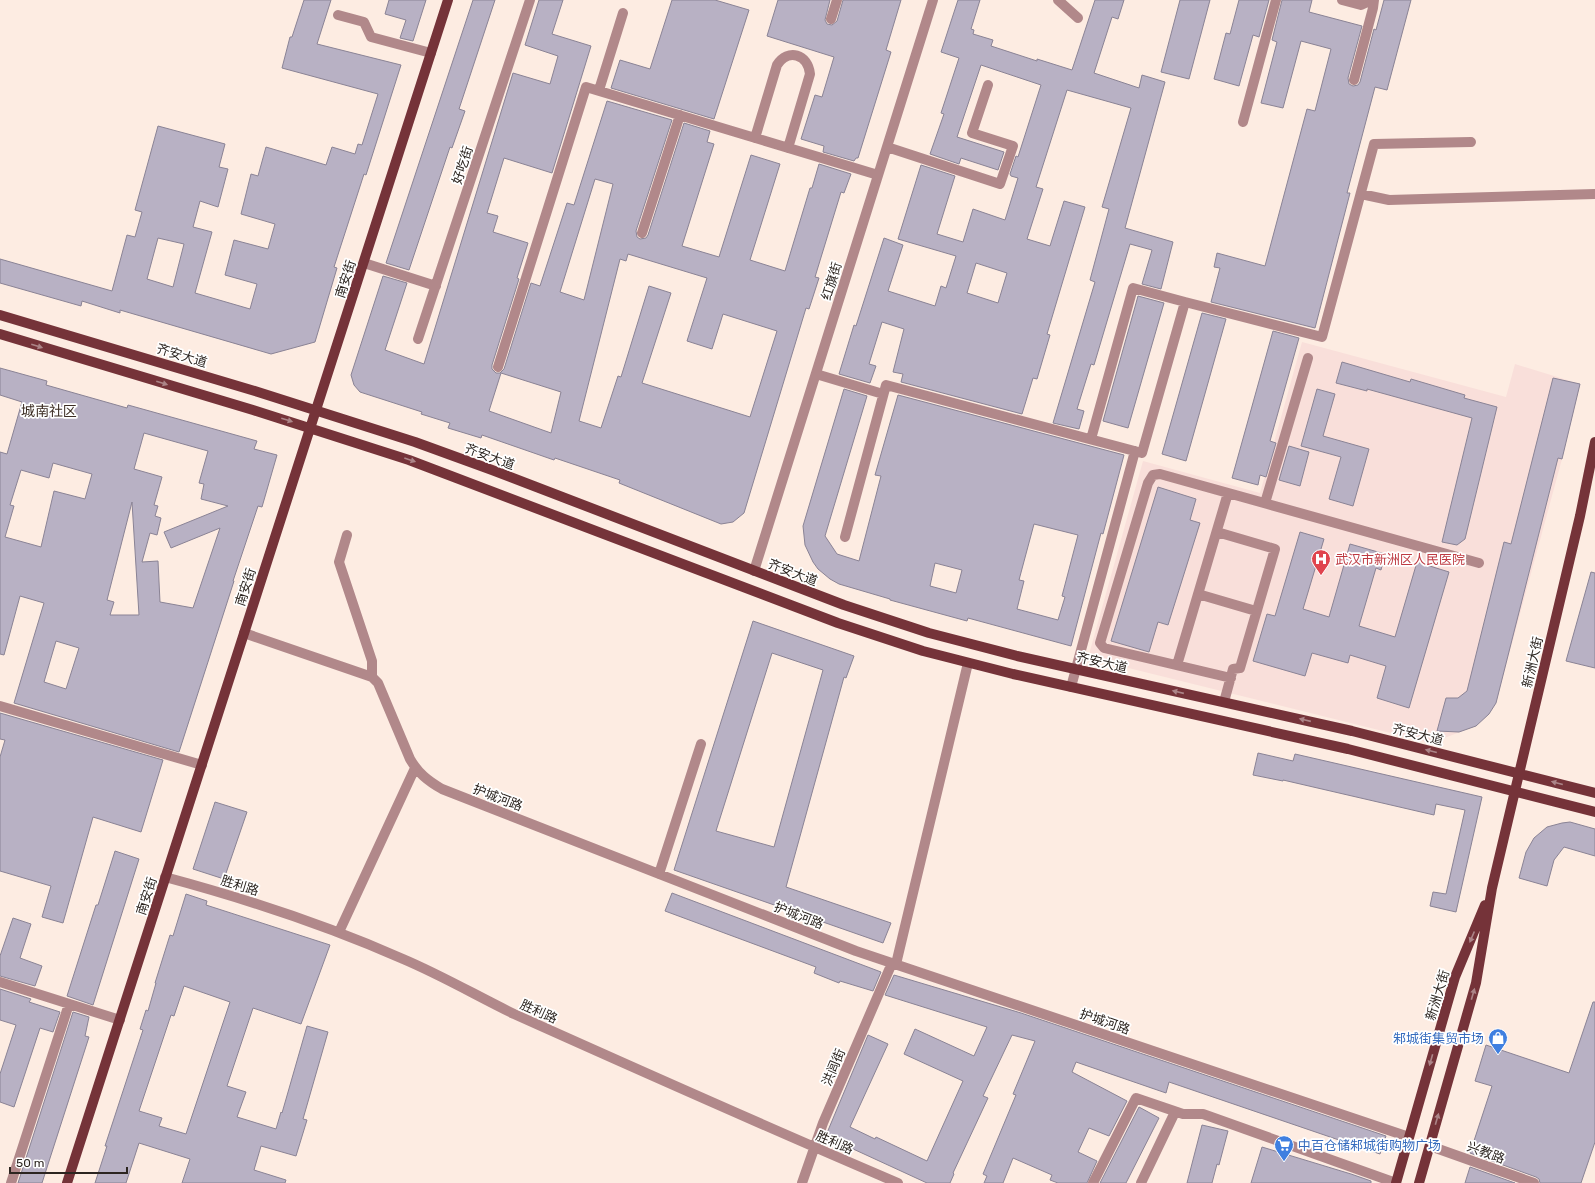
<svg xmlns="http://www.w3.org/2000/svg" width="1595" height="1183" font-family="Rubik,'Noto Sans SC',sans-serif">
<style>
.medical{fill:#f9dfda}
.building{fill:#b8b1c4;stroke:#8a8395;fill-rule:evenodd}
.lines{fill:none;stroke-linecap:round;stroke-linejoin:round}
.minor{stroke:#b1888a;stroke-width:10}
.major{stroke:#753339;stroke-width:10}
.oneway{fill:#ac8588}
.labels{text-anchor:middle;stroke-width:3.5;stroke-linejoin:round;paint-order:stroke}
.street-label{font-size:13px;fill:#2c2520;stroke:#fff}
.health-label{font-size:13px;fill:#be3a42;stroke:#fff;text-anchor:start}
.shop-label{font-size:13px;fill:#366cbe;stroke:#fff;text-anchor:end}
.neighbourhood-label{font-size:14px;fill:#3c2d23;stroke:#fff}
</style>
<rect width="100%" height="100%" fill="#fdece2"/>
<path class="medical" d="M 1302,342 L 1506,397 L 1515,364 L 1580,384 L 1562,459 L 1497,699 L 1476,726 L 1431,743 L 1088,658 L 1143,461 L 1260,493 Z"/>
<path class="building" d="M 304,0 L 331,0 L 317,44 L 401,65 L 366,175 L 364,174 L 334,267 L 337,268 L 315,342 L 271,354 L 120,310 L 120,313 L 82,301 L 81,306 L 0,283 L 0,259 L 112,291 L 127,235 L 135,237 L 142,212 L 135,210 L 158,126 L 225,144 L 219,167 L 228,169 L 218,207 L 200,201 L 193,227 L 212,232 L 195,293 L 250,309 L 257,284 L 225,275 L 234,240 L 268,249 L 275,224 L 241,214 L 251,174 L 258,176 L 266,147 L 326,165 L 332,147 L 355,154 L 358,144 L 362,145 L 378,94 L 282,68 L 290,37 L 292,37 ZM 158,238 L 184,244 L 173,287 L 147,279 Z
M 389,0 L 426,0 L 413,41 L 400,38 L 406,20 L 385,14 Z
M 473,0 L 495,0 L 459,109 L 465,111 L 452,148 L 450,147 L 409,270 L 386,263 Z
M 539,0 L 563,0 L 552,34 L 591,46 L 552,173 L 504,158 L 487,213 L 498,216 L 493,232 L 528,243 L 517,278 L 519,279 L 492,365 L 492,369 L 496,373 L 500,373 L 504,369 L 531,283 L 540,286 L 567,203 L 574,205 L 607,101 L 672,120 L 636,231 L 637,237 L 640,239 L 646,238 L 648,235 L 684,123 L 710,131 L 707,142 L 714,144 L 682,246 L 719,257 L 751,155 L 780,164 L 750,260 L 785,271 L 810,188 L 812,188 L 819,164 L 851,174 L 844,193 L 841,192 L 815,277 L 819,278 L 809,309 L 806,308 L 744,513 L 733,522 L 721,524 L 619,483 L 620,480 L 555,458 L 554,460 L 482,435 L 481,438 L 448,428 L 450,423 L 421,414 L 422,412 L 360,392 L 354,385 L 351,375 L 383,276 L 407,283 L 385,350 L 424,364 L 513,73 L 550,84 L 558,56 L 525,45 ZM 595,179 L 613,184 L 584,300 L 560,292 ZM 628,254 L 707,278 L 687,341 L 712,349 L 723,314 L 777,331 L 750,417 L 642,383 L 671,293 L 649,286 L 621,377 L 618,376 L 601,428 L 579,421 L 620,259 L 626,261 ZM 501,373 L 561,392 L 551,433 L 489,411 Z
M 672,0 L 715,0 L 749,10 L 714,119 L 611,88 L 620,60 L 650,69 Z
M 778,0 L 830,0 L 825,20 L 827,24 L 832,25 L 837,21 L 843,0 L 901,0 L 886,50 L 891,52 L 858,158 L 856,158 L 854,161 L 823,152 L 824,146 L 801,139 L 815,95 L 822,97 L 834,57 L 767,36 Z
M 958,0 L 980,0 L 971,29 L 974,30 L 973,34 L 993,40 L 991,46 L 1037,61 L 1037,59 L 1072,70 L 1095,0 L 1124,0 L 1118,19 L 1112,17 L 1094,73 L 1139,88 L 1142,75 L 1165,82 L 1125,228 L 1173,242 L 1161,289 L 1142,284 L 1152,250 L 1130,244 L 1094,365 L 1091,364 L 1077,409 L 1084,411 L 1079,429 L 1053,423 L 1095,282 L 1090,280 L 1109,209 L 1102,207 L 1131,108 L 1067,90 L 1036,187 L 1043,189 L 1027,239 L 1050,246 L 1064,201 L 1085,207 L 1047,334 L 1050,335 L 1037,379 L 1033,378 L 1022,414 L 901,382 L 903,374 L 893,372 L 904,329 L 882,322 L 869,364 L 876,366 L 870,383 L 839,374 L 854,325 L 856,326 L 884,238 L 903,245 L 888,291 L 935,306 L 941,286 L 946,288 L 956,256 L 898,239 L 921,165 L 955,176 L 937,234 L 963,242 L 973,209 L 1005,220 L 1018,178 L 1011,176 L 1010,174 L 1016,156 L 1018,157 L 1041,85 L 981,65 L 957,137 L 1004,152 L 998,170 L 961,158 L 959,164 L 930,154 L 944,114 L 941,113 L 959,58 L 941,52 ZM 976,263 L 1007,273 L 998,303 L 967,293 Z
M 1180,0 L 1210,0 L 1189,79 L 1161,72 Z
M 1239,0 L 1269,0 L 1259,37 L 1253,35 L 1239,86 L 1214,79 L 1226,33 L 1230,34 Z
M 1282,0 L 1312,0 L 1309,12 L 1362,26 L 1348,78 L 1349,84 L 1353,86 L 1358,85 L 1360,82 L 1374,29 L 1376,30 L 1384,0 L 1411,0 L 1387,90 L 1375,87 L 1347,193 L 1350,193 L 1315,328 L 1211,302 L 1220,268 L 1214,267 L 1217,253 L 1265,266 L 1307,109 L 1315,111 L 1331,49 L 1301,41 L 1283,108 L 1261,103 L 1277,42 L 1272,40 Z
M 1138,296 L 1164,303 L 1128,428 L 1103,421 Z
M 1202,313 L 1226,319 L 1186,461 L 1162,454 Z
M 1273,331 L 1299,338 L 1270,441 L 1276,443 L 1266,477 L 1260,475 L 1258,485 L 1232,478 Z
M 1342,362 L 1410,382 L 1411,379 L 1465,395 L 1464,398 L 1497,407 L 1465,539 L 1457,545 L 1442,542 L 1472,418 L 1367,389 L 1367,391 L 1336,383 Z
M 0,368 L 47,381 L 46,385 L 127,408 L 128,405 L 257,441 L 254,449 L 277,455 L 262,507 L 258,506 L 233,581 L 234,581 L 179,752 L 14,703 L 44,603 L 20,596 L 4,655 L 0,654 L 0,452 L 7,454 L 22,402 L 0,395 ZM 144,433 L 208,451 L 199,483 L 204,484 L 201,499 L 228,506 L 164,532 L 171,548 L 220,528 L 193,608 L 160,602 L 158,561 L 142,562 L 150,533 L 157,535 L 161,518 L 155,516 L 158,506 L 154,505 L 162,477 L 134,469 ZM 53,463 L 92,474 L 85,499 L 54,491 L 41,547 L 5,537 L 14,506 L 10,505 L 21,470 L 49,478 ZM 132,502 L 139,615 L 110,615 L 114,602 L 107,600 ZM 56,641 L 79,648 L 66,689 L 44,682 Z
M 1553,378 L 1580,384 L 1562,459 L 1558,458 L 1496,703 L 1489,714 L 1476,726 L 1459,732 L 1437,731 L 1446,698 L 1458,698 L 1467,691 L 1504,542 L 1511,544 Z
M 844,389 L 867,396 L 825,536 L 837,554 L 859,561 L 881,476 L 875,475 L 898,395 L 1124,455 L 1103,534 L 1101,533 L 1071,646 L 968,618 L 967,621 L 890,600 L 890,599 L 839,584 L 830,579 L 818,569 L 813,562 L 805,545 L 803,526 ZM 1034,524 L 1078,535 L 1062,596 L 1065,597 L 1058,620 L 1017,609 L 1024,581 L 1019,580 ZM 935,563 L 962,570 L 956,593 L 930,586 Z
M 1317,389 L 1335,394 L 1323,436 L 1369,449 L 1353,506 L 1329,499 L 1341,457 L 1301,446 Z
M 1289,446 L 1309,452 L 1300,486 L 1279,480 Z
M 1158,487 L 1196,499 L 1190,520 L 1200,523 L 1168,625 L 1158,622 L 1149,652 L 1111,641 Z
M 1300,532 L 1324,539 L 1303,609 L 1329,617 L 1350,544 L 1385,554 L 1381,570 L 1376,568 L 1359,626 L 1395,637 L 1417,562 L 1449,572 L 1409,708 L 1377,698 L 1386,666 L 1350,655 L 1348,663 L 1312,653 L 1305,676 L 1253,661 L 1267,614 L 1275,616 Z
M 1591,572 L 1595,573 L 1595,668 L 1566,661 Z
M 753,621 L 854,656 L 846,678 L 844,677 L 786,887 L 891,923 L 883,943 L 674,870 ZM 772,653 L 823,670 L 774,847 L 716,831 Z
M 0,713 L 163,760 L 141,832 L 93,817 L 63,923 L 42,917 L 51,886 L 0,871 L 0,757 L 5,740 L 0,739 Z
M 1258,753 L 1293,761 L 1295,754 L 1482,797 L 1456,912 L 1430,906 L 1433,892 L 1446,894 L 1465,810 L 1436,804 L 1434,815 L 1283,780 L 1283,781 L 1253,775 Z
M 215,802 L 247,812 L 224,879 L 193,869 Z
M 1570,822 L 1595,829 L 1595,856 L 1564,847 L 1554,860 L 1547,886 L 1519,878 L 1526,852 L 1534,838 L 1547,827 L 1562,823 Z
M 115,851 L 139,859 L 93,1005 L 67,996 L 96,905 L 98,905 Z
M 672,893 L 881,972 L 873,991 L 840,981 L 839,983 L 814,973 L 816,967 L 665,911 Z
M 186,894 L 207,901 L 206,905 L 330,945 L 301,1024 L 253,1008 L 227,1086 L 246,1092 L 237,1117 L 276,1129 L 281,1112 L 282,1113 L 307,1026 L 328,1032 L 303,1119 L 307,1120 L 296,1156 L 261,1146 L 254,1170 L 286,1180 L 285,1183 L 182,1183 L 190,1159 L 139,1143 L 126,1183 L 95,1183 L 107,1146 L 105,1146 L 143,1030 L 140,1029 L 146,1010 L 148,1011 L 156,983 L 155,983 L 170,935 L 173,936 ZM 184,986 L 230,1002 L 186,1134 L 159,1126 L 162,1118 L 139,1111 L 171,1015 L 174,1016 Z
M 13,918 L 31,924 L 20,958 L 42,966 L 35,986 L 0,976 L 0,956 Z
M 894,975 L 1021,1013 L 1386,1136 L 1380,1154 L 1169,1082 L 1166,1093 L 1076,1062 L 1072,1072 L 1127,1101 L 1109,1136 L 1089,1128 L 1078,1152 L 1097,1161 L 1087,1183 L 1058,1183 L 1050,1180 L 1052,1175 L 1013,1158 L 1003,1183 L 984,1183 L 987,1176 L 983,1174 L 1016,1095 L 1013,1094 L 1035,1041 L 1012,1035 L 983,1096 L 988,1098 L 953,1173 L 954,1174 L 950,1183 L 927,1183 L 851,1148 L 849,1151 L 824,1140 L 868,1035 L 888,1044 L 850,1127 L 875,1139 L 876,1137 L 927,1161 L 963,1081 L 904,1054 L 915,1029 L 974,1056 L 987,1027 L 885,995 Z
M 0,989 L 31,999 L 29,1002 L 60,1012 L 53,1032 L 40,1028 L 14,1107 L 0,1102 L 0,1074 L 16,1025 L 0,1020 Z
M 1593,1002 L 1595,1002 L 1595,1142 L 1581,1183 L 1540,1183 L 1539,1179 L 1536,1177 L 1470,1153 L 1492,1086 L 1475,1081 L 1486,1045 L 1569,1073 Z
M 73,1012 L 89,1017 L 85,1036 L 89,1037 L 42,1183 L 18,1183 Z
M 1139,1107 L 1159,1118 L 1126,1183 L 1100,1183 Z
M 1202,1125 L 1228,1131 L 1219,1165 L 1217,1164 L 1212,1183 L 1187,1183 Z
M 1262,1147 L 1351,1174 L 1371,1181 L 1371,1183 L 1251,1183 Z
M 1470,1167 L 1515,1183 L 1465,1183 Z"/>
<g class="lines">
<path class="minor" d="M 1058,0 L 1078,18
M 1342,0 L 1361,5 L 1372,0
M 338,15 L 364,22 L 371,37 L 431,53
M 831,19 L 837,0
M 1354,80 L 1373,8 L 1374,0
M 599,90 L 623,13
M 1243,122 L 1276,0
M 755,138 L 777,65 C 788,48 808,54 810,74 L 788,148
M 887,147 L 1000,184 L 1013,146 L 972,133 L 988,85
M 1361,194 L 1389,200 L 1595,194
M 642,233 L 680,115
M 364,263 L 436,286
M 418,339 L 530,0
M 498,367 L 586,87 L 878,175
M 816,374 L 883,394
M 1091,439 L 1133,288 L 1185,302
M 1265,503 L 1308,358
M 1217,532 L 1275,549 L 1240,668 L 1233,669 L 1224,702
M 347,535 L 339,562 L 372,661 L 372,677
M 845,537 L 886,385 L 1142,453 L 1185,302 L 1322,337 L 1374,144 L 1471,142
M 754,571 L 933,0
M 1198,594 L 1256,611
M 244,633 L 372,677 L 378,683 L 410,759 C 418,773 428,781 442,789 L 856,951 L 1409,1137
M 1177,665 L 1228,493
M 1231,678 L 1104,648 L 1100,643 L 1148,483 L 1153,475 L 1160,474 L 1479,563
M 1071,687 L 1135,451
M 0,706 L 202,765
M 659,874 L 701,744
M 165,877 C 247,899 326,925 403,959 C 441,975 477,996 514,1014 C 641,1071 769,1128 898,1183
M 339,932 L 415,768
M 896,964 L 968,663
M 0,982 L 120,1020
M 1430,1146 L 1534,1183
M 11,1183 L 69,1004
M 802,1183 L 823,1123 L 892,963
M 1093,1183 L 1136,1098 L 1183,1114 L 1203,1114 L 1396,1183
M 1141,1183 L 1175,1112"/>
<path class="major" d="M 0,315 L 258,392 L 415,442 L 492,470 L 844,605 L 929,633 L 1017,656 L 1352,731 L 1595,793
M 0,334 L 253,410 L 409,460 L 838,623 L 923,651 L 1013,674 L 1348,749 L 1595,812
M 67,1183 L 448,0
M 1396,1183 L 1455,977 L 1485,905
M 1419,1183 L 1476,983 L 1492,888 L 1580,516 L 1595,442"/>
</g>
<defs><path id="oneway-solid" d="M-6-.8H1V-3.2L6.5 0L1 3.2V.8H-6Z"/></defs>
<g class="oneway">
<use href="#oneway-solid" transform="translate(37 346) rotate(17)"/>
<use href="#oneway-solid" transform="translate(162 383) rotate(17)"/>
<use href="#oneway-solid" transform="translate(287 420) rotate(17)"/>
<use href="#oneway-solid" transform="translate(410 460) rotate(19)"/>
<use href="#oneway-solid" transform="translate(1178 692) rotate(-167)"/>
<use href="#oneway-solid" transform="translate(1305 720) rotate(-167)"/>
<use href="#oneway-solid" transform="translate(1431 751) rotate(-166)"/>
<use href="#oneway-solid" transform="translate(1557 783) rotate(-165)"/>
<use href="#oneway-solid" transform="translate(1472 937) rotate(113)"/>
<use href="#oneway-solid" transform="translate(1473 994) rotate(-74)"/>
<use href="#oneway-solid" transform="translate(1431 1060) rotate(106)"/>
<use href="#oneway-solid" transform="translate(1437 1119) rotate(-74)"/>
</g>
<defs>
<symbol id="hospital-pin" viewBox="-11 -11 22 30"><path d="M0 17L-7.5 6A9.5 9.5 0 1 1 7.5 6Z" fill="#e0444e" stroke="#fff"/><path d="M-5-5h3v3.5h4V-5h3V5h-3V1.5h-4V5h-3Z" fill="#fff"/></symbol>
<symbol id="shop-pin" viewBox="-11 -11 22 30"><path d="M0 17L-7.5 6A9.5 9.5 0 1 1 7.5 6Z" fill="#3f7fe0" stroke="#fff"/><path d="M-5-2.5h2.3a2.7 3.5 0 0 1 5.4 0H5L5.5 6h-11ZM-1.5-2.5h3a1.5 2.3 0 0 0-3 0Z" fill="#fff"/></symbol>
<symbol id="supermarket-pin" viewBox="-11 -11 22 30"><path d="M0 17L-7.5 6A9.5 9.5 0 1 1 7.5 6Z" fill="#3f7fe0" stroke="#fff"/><path d="M-6-5.5h2.5l.6 2H6L4.5 2H-2.5L-4.4-4H-6ZM-1.5 3.2a1.3 1.3 0 1 0 .1 0ZM3 3.2a1.3 1.3 0 1 0 .1 0Z" fill="#fff"/></symbol>
</defs>
<g fill-rule="evenodd">
<use href="#hospital-pin" x="1310" y="548" width="22" height="30"/>
<use href="#shop-pin" x="1487" y="1027" width="22" height="30"/>
<use href="#supermarket-pin" x="1273" y="1134" width="22" height="30"/>
</g>
<g class="labels">
<g class="street-label">
<text transform="translate(462 165) rotate(-72)" y="5">好吃街</text>
<text transform="translate(345 279) rotate(-72)" y="5">南安街</text>
<text transform="translate(831 281) rotate(-73)" y="5">红旗街</text>
<text transform="translate(182 355) rotate(17)" y="5">齐安大道</text>
<text transform="translate(490 456) rotate(20)" y="5">齐安大道</text>
<text transform="translate(793 572) rotate(21)" y="5">齐安大道</text>
<text transform="translate(245 587) rotate(-72)" y="5">南安街</text>
<text transform="translate(1102 662) rotate(13)" y="5">齐安大道</text>
<text transform="translate(1532 662) rotate(-77)" y="5">新洲大街</text>
<text transform="translate(1418 734) rotate(14)" y="5">齐安大道</text>
<text transform="translate(498 797) rotate(21)" y="5">护城河路</text>
<text transform="translate(240 885) rotate(17)" y="5">胜利路</text>
<text transform="translate(146 896) rotate(-72)" y="5">南安街</text>
<text transform="translate(799 915) rotate(21)" y="5">护城河路</text>
<text transform="translate(1437 995) rotate(-73)" y="5">新洲大街</text>
<text transform="translate(539 1011) rotate(24)" y="5">胜利路</text>
<text transform="translate(1105 1021) rotate(19)" y="5">护城河路</text>
<text transform="translate(833 1067) rotate(-67)" y="5">洪闾街</text>
<text transform="translate(835 1142) rotate(23)" y="5">胜利路</text>
<text transform="translate(1486 1152) rotate(20)" y="5">兴教路</text>
</g>
<g class="health-label">
<text x="1335" y="564">武汉市新洲区人民医院</text>
</g>
<g class="shop-label">
<text x="1484" y="1043">邾城街集贸市场</text>
<text x="1298" y="1150" text-anchor="start">中百仓储邾城街购物广场</text>
</g>
<g class="neighbourhood-label">
<text x="49" y="416">城南社区</text>
</g>
</g>
<path d="M10 1167v6h117v-6" fill="none" stroke="#2c2520" stroke-width="2"/>
<text x="16" y="1167" font-size="12" fill="#2c2520" stroke="#ffffff" stroke-width="3" paint-order="stroke">50 m</text>
</svg>
